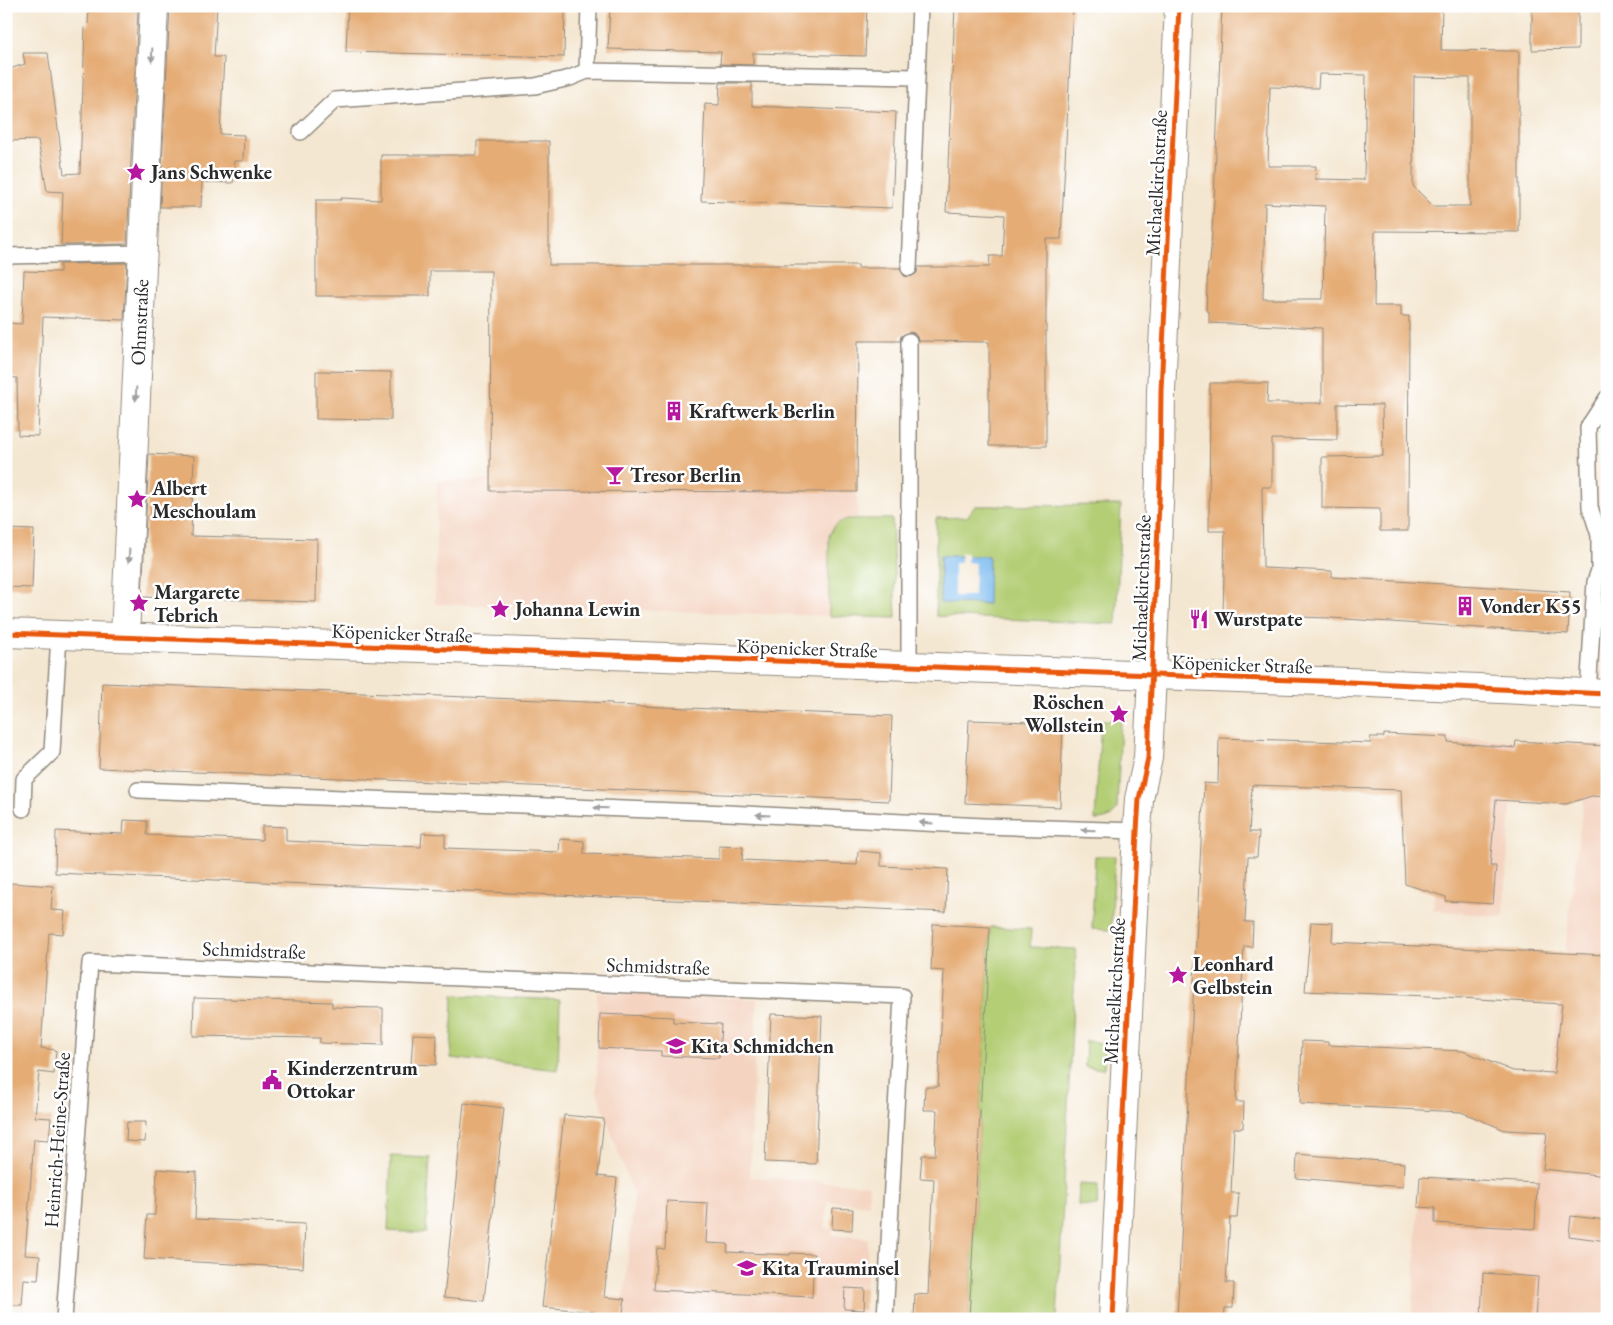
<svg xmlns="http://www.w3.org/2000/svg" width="1613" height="1325" font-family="'EB Garamond',serif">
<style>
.built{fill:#f4d3c0}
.green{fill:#b3ce74;stroke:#6f7c50}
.water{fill:#7cbbef;stroke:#54738d}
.pier{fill:#f4e7d1}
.building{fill:#e5ac74;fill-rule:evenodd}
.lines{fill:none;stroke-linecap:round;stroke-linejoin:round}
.lane-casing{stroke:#90897e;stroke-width:18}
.street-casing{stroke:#90897e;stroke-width:30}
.secondary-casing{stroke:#90897e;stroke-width:30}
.lane{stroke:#fff;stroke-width:15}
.street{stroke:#fff;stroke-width:28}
.secondary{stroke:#fff;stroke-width:28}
.cycleway-casing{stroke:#fff;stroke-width:8}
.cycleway{stroke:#e8590c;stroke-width:5}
.oneway{fill:#a0a0a0}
.labels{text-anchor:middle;stroke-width:5;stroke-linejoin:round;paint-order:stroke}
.poi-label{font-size:20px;font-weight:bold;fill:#2b2b2b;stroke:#fff;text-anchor:start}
.street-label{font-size:20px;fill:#2b2b2b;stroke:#fff}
</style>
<rect width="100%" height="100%" fill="#fff"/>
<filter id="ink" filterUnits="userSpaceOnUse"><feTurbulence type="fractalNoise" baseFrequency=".02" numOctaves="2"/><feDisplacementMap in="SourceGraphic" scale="10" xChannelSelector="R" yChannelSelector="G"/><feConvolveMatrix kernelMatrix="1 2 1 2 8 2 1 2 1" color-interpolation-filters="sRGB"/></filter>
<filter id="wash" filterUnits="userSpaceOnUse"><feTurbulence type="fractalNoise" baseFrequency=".0096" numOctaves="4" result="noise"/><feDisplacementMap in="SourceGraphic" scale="20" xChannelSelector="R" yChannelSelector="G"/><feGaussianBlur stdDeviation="1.12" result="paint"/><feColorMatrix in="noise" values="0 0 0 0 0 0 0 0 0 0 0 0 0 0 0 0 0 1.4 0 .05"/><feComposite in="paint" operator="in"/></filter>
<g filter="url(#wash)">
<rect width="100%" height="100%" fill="#f4e7d1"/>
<path class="built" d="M 491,265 L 858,265 L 857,492 L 859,617 L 435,604 L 437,481 L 490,480 Z
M 1448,737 L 1516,741 L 1503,917 L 1433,910 Z
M 1590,745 L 1607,746 L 1607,1319 L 1412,1319 L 1420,1177 L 1537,1183 Z
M 597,992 L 757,999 L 750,1177 L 869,1185 L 869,1205 L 828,1201 L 825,1227 L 832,1229 L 832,1235 L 868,1238 L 864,1319 L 622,1319 L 634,1197 L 597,1092 Z"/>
<path class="green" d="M 1121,505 L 1116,624 L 936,616 L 936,518 L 967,517 L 975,506 Z
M 848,519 L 892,519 L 896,618 L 829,616 L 829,536 C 833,526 838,522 848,519 Z
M 1101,720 L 1121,721 L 1117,808 C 1113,818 1105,820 1095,820 Z
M 1095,856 L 1115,856 L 1111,930 L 1092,929 Z
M 990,927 L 1031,929 L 1030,947 L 1076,949 L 1057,1319 L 969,1319 Z
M 453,995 L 560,1000 L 558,1070 L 451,1058 Z
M 1086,1041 L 1105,1043 L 1104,1069 L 1085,1067 Z
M 391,1156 L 430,1158 L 426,1233 L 388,1231 Z
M 1079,1184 L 1098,1185 L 1097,1206 L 1078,1205 Z"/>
<path class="water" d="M 940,556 L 989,556 L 988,604 L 940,603 Z"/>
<path class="pier" d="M 961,553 L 967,553 L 967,562 L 975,563 L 974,596 L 954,596 L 954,563 L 961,563 Z"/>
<g id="blocks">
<path class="building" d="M 89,6 L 138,6 L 127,244 L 61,245 L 63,192 L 47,191 L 38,140 L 6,141 L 6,70 L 25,64 L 23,53 L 48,53 L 64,174 L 80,173 L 85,27 L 88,24 Z
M 170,6 L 217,6 L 214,57 L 224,57 L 220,134 L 244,135 L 243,161 L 234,161 L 233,183 L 202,182 L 201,207 L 160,207 Z
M 348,6 L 565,6 L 564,57 L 346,52 Z
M 610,6 L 867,6 L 865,56 L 753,53 L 753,65 L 720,64 L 721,52 L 608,49 Z
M 955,6 L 1073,6 L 1061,239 L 1046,239 L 1046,446 L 989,446 L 989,342 L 918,341 L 917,337 L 914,333 L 909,332 L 901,336 L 900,341 L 858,341 L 857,492 L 490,491 L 491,271 L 430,271 L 430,296 L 316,296 L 316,200 L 341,200 L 341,198 L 381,200 L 381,155 L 477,155 L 477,141 L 549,141 L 549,265 L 858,265 L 858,268 L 900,268 L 904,276 L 909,277 L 917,273 L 918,267 L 989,267 L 990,256 L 1002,256 L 1004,215 L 946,212 Z
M 1222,6 L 1442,6 L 1441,50 L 1519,51 L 1519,232 L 1375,231 L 1374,306 L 1401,306 L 1401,316 L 1409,316 L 1408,531 L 1380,531 L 1380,509 L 1322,508 L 1322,457 L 1383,456 L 1382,405 L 1337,404 L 1337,440 L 1272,439 L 1272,487 L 1262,487 L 1263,568 L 1332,571 L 1332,577 L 1570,592 L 1568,634 L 1331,618 L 1223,615 L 1225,531 L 1209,531 L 1210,383 L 1268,383 L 1267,403 L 1322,403 L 1322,328 L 1209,323 L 1209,312 L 1206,310 L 1208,264 L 1210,262 L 1214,201 ZM 1319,74 L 1366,75 L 1364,180 L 1315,179 L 1316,166 L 1268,166 L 1270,87 L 1318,88 ZM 1414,77 L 1470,78 L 1470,206 L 1433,206 L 1413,186 ZM 1265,203 L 1325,206 L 1323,299 L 1263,299 Z
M 1532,6 L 1578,6 L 1578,49 L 1532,50 Z
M 720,83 L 752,83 L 752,106 L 896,112 L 892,208 L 701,201 L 705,104 L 719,105 Z
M 127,263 L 124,320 L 43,317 L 38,436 L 18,435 L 17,378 L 6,377 L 6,323 L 22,324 L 24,271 L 60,272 L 60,264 Z
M 316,371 L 391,372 L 391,420 L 316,419 Z
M 149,454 L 194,456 L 191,536 L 317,539 L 316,602 L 142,597 Z
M 6,529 L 34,530 L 32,588 L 6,587 Z
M 102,683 L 492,698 L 612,703 L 612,705 L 892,716 L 889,801 L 99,768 Z
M 969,720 L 1063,723 L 1060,807 L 965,803 Z
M 1384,734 L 1448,737 L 1448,742 L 1515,748 L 1516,741 L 1607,746 L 1607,797 L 1592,796 L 1566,804 L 1496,800 L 1490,866 L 1496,866 L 1493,904 L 1446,901 L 1446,897 L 1405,884 L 1401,790 L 1252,785 L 1249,832 L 1259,832 L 1257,857 L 1248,857 L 1245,922 L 1253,922 L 1252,947 L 1244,946 L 1236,1102 L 1244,1102 L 1243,1128 L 1234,1128 L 1231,1193 L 1239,1193 L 1237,1218 L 1230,1218 L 1226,1283 L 1234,1283 L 1233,1308 L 1225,1308 L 1224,1319 L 1177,1319 L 1204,783 L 1218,784 L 1219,738 L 1371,743 L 1370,737 L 1384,737 Z
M 124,820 L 147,821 L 147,835 L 262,840 L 262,826 L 286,827 L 286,841 L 353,844 L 421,847 L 422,833 L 445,834 L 445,848 L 559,852 L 560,839 L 584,841 L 584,854 L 719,859 L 719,846 L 743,847 L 742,860 L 857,865 L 858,851 L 881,853 L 881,866 L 948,869 L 946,912 L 55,873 L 56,831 L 123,834 Z
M 11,883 L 53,886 L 51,910 L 65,911 L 63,934 L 49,933 L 41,1048 L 56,1050 L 54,1074 L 39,1072 L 35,1117 L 51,1118 L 49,1140 L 34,1139 L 25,1255 L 40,1256 L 38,1280 L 24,1279 L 22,1305 L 6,1305 L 6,946 Z
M 1311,922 L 1333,923 L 1332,942 L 1607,955 L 1607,1176 L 1543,1169 L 1547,1132 L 1505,1130 L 1461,1112 L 1300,1104 L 1302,1041 L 1328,1042 L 1328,1045 L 1463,1051 L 1513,1071 L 1554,1073 L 1562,1004 L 1428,996 L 1305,991 Z
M 933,924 L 990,927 L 969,1319 L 914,1319 L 915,1294 L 928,1295 L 934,1179 L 920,1178 L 922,1155 L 935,1155 L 937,1110 L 924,1110 L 925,1087 L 938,1087 L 944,971 L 931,970 Z
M 194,998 L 332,1002 L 332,1007 L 383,1008 L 383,1045 L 320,1043 L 320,1038 L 193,1036 Z
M 600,1014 L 673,1017 L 673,1022 L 721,1024 L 719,1058 L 661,1056 L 661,1051 L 599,1048 Z
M 771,1014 L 822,1016 L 816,1164 L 765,1162 Z
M 413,1034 L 437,1035 L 436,1065 L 411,1064 Z
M 464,1103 L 504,1108 L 484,1301 L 444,1297 Z
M 564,1115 L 604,1119 L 598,1176 L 617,1178 L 604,1297 L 625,1299 L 622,1319 L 594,1319 L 595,1312 L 542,1307 Z
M 127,1122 L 146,1122 L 145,1142 L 126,1141 Z
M 1297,1154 L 1404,1163 L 1403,1187 L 1296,1178 Z
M 157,1169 L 197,1172 L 195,1219 L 305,1224 L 303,1268 L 144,1259 L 147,1215 L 155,1215 Z
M 1420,1177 L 1537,1183 L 1535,1229 L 1435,1223 L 1435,1208 L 1418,1207 Z
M 667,1201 L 708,1203 L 706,1243 L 728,1244 L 727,1252 L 790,1255 L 790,1253 L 814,1254 L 812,1297 L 654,1290 L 657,1248 L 665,1249 Z
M 833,1208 L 853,1209 L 852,1230 L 832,1229 Z
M 1571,1216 L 1607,1220 L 1607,1241 L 1569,1236 Z
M 1483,1273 L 1538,1277 L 1535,1319 L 1481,1319 Z
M 845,1288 L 865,1289 L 864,1310 L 844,1309 Z"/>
</g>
</g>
<g filter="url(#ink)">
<use href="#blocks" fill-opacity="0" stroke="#90897e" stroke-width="1"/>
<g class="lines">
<defs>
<path id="lane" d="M 587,71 L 589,6
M 301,132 L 335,100 L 535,86 L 570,78 L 587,71 L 916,77
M 6,256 L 143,253
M 909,268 L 920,6
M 909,666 L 909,341
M 1588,693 L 1595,582 L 1599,570 L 1599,535 L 1590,507 L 1588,427 L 1607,398
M 138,790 L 727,813 L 983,826 L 1137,831
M 23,809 L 24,779 L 52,752 L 59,635
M 64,1319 L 90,963 L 902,996 L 885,1319"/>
<g id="street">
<path id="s1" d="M 125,637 L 154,6"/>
<path d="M 1113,1319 L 1137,831 L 1139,799 L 1148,758 L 1152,675"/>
</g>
<path id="secondary" d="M 6,633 L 1349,682 L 1607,694
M 1152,675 L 1160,479 L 1161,391 L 1179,6"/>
</defs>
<use href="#lane" class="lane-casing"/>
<use href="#street" class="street-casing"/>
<use href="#secondary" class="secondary-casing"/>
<use href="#lane" class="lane"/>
<use href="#street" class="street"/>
<use href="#secondary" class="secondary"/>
<defs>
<path id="cycleway" d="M 6,633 L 1349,682 L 1607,694
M 1113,1319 L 1137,831 L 1139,799 L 1148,758 L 1160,479 L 1161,391 L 1179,6"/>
</defs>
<use href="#cycleway" class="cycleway-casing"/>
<use href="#cycleway" class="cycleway"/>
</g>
<defs><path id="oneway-solid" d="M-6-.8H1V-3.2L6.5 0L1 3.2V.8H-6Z" transform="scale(1.25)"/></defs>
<g class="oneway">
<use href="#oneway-solid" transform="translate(152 55) rotate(93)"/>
<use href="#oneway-solid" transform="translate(136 394) rotate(93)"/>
<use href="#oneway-solid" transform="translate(129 556) rotate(93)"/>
<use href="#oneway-solid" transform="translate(601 808) rotate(-178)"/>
<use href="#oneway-solid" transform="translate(763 815) rotate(-177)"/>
<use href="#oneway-solid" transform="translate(926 823) rotate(-177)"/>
<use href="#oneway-solid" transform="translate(1088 830) rotate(-178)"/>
</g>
</g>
<defs>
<symbol id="sight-bare" viewBox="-9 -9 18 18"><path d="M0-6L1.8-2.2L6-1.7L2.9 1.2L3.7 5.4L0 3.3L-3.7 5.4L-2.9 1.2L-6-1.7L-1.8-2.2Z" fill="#b5179e" stroke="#fff" stroke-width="2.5" paint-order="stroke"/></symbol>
<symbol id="building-bare" viewBox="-9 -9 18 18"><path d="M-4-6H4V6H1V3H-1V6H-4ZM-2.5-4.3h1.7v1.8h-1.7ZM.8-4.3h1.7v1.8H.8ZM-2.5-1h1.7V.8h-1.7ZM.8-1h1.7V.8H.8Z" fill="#b5179e" stroke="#fff" stroke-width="2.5" paint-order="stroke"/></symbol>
<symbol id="bar-bare" viewBox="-9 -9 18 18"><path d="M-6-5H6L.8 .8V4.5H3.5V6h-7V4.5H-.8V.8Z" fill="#b5179e" stroke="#fff" stroke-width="2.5" paint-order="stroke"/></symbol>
<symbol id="restaurant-bare" viewBox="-9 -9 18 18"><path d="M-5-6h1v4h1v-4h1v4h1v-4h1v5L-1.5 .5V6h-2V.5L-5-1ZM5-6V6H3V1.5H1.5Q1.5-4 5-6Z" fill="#b5179e" stroke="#fff" stroke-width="2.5" paint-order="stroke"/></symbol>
<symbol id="school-bare" viewBox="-9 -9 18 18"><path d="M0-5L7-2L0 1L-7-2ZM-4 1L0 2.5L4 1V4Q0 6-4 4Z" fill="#b5179e" stroke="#fff" stroke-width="2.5" paint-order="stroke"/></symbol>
<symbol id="civic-bare" viewBox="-9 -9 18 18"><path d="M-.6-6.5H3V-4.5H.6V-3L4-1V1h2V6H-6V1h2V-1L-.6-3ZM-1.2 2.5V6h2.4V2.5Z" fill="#b5179e" stroke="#fff" stroke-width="2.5" paint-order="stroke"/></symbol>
</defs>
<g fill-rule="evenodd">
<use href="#sight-bare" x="122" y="158" width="28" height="28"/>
<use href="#building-bare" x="660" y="397" width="28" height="28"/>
<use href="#bar-bare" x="601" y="461" width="28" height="28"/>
<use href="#sight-bare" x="123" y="485" width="28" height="28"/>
<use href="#sight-bare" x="125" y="589" width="28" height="28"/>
<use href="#building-bare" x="1451" y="592" width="28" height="28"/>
<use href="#sight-bare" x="486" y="595" width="28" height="28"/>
<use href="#restaurant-bare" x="1185" y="605" width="28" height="28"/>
<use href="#sight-bare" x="1105" y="700" width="28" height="28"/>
<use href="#sight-bare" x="1164" y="961" width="28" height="28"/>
<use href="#school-bare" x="662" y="1032" width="28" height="28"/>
<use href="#civic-bare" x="258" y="1066" width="28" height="28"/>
<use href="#school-bare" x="733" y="1254" width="28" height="28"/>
</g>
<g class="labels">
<g class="poi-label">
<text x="151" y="179">Jans Schwenke</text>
<text x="689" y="418">Kraftwerk Berlin</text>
<text x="630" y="482">Tresor Berlin</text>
<text x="152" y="495">Albert<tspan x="152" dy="23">Meschoulam</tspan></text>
<text x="154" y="599">Margarete<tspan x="154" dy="23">Tebrich</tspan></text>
<text x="1480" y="613">Vonder K55</text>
<text x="515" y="616">Johanna Lewin</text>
<text x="1214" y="626">Wurstpate</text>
<text x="1104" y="709" text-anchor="end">Röschen<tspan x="1104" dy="23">Wollstein</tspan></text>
<text x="1193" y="971">Leonhard<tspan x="1193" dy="23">Gelbstein</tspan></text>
<text x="691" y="1053">Kita Schmidchen</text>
<text x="287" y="1075">Kinderzentrum<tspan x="287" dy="23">Ottokar</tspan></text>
<text x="762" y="1275">Kita Trauminsel</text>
</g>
<g class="street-label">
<text transform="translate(1156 183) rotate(-87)" y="7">Michaelkirchstraße</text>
<text dy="7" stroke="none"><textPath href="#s1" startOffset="315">Ohmstraße</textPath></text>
<text transform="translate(1141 588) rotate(-88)" y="7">Michaelkirchstraße</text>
<text transform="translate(402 633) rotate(2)" y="7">Köpenicker Straße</text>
<text transform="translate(807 648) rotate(2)" y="7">Köpenicker Straße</text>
<text transform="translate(1242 664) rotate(2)" y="7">Köpenicker Straße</text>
<text transform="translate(254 950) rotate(2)" y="7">Schmidstraße</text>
<text transform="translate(658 966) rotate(2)" y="7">Schmidstraße</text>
<text transform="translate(1114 991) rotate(-87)" y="7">Michaelkirchstraße</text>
<text transform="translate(57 1140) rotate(-86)" y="7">Heinrich-Heine-Straße</text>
</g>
</g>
<rect width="1613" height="1325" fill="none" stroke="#fff" stroke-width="25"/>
</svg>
